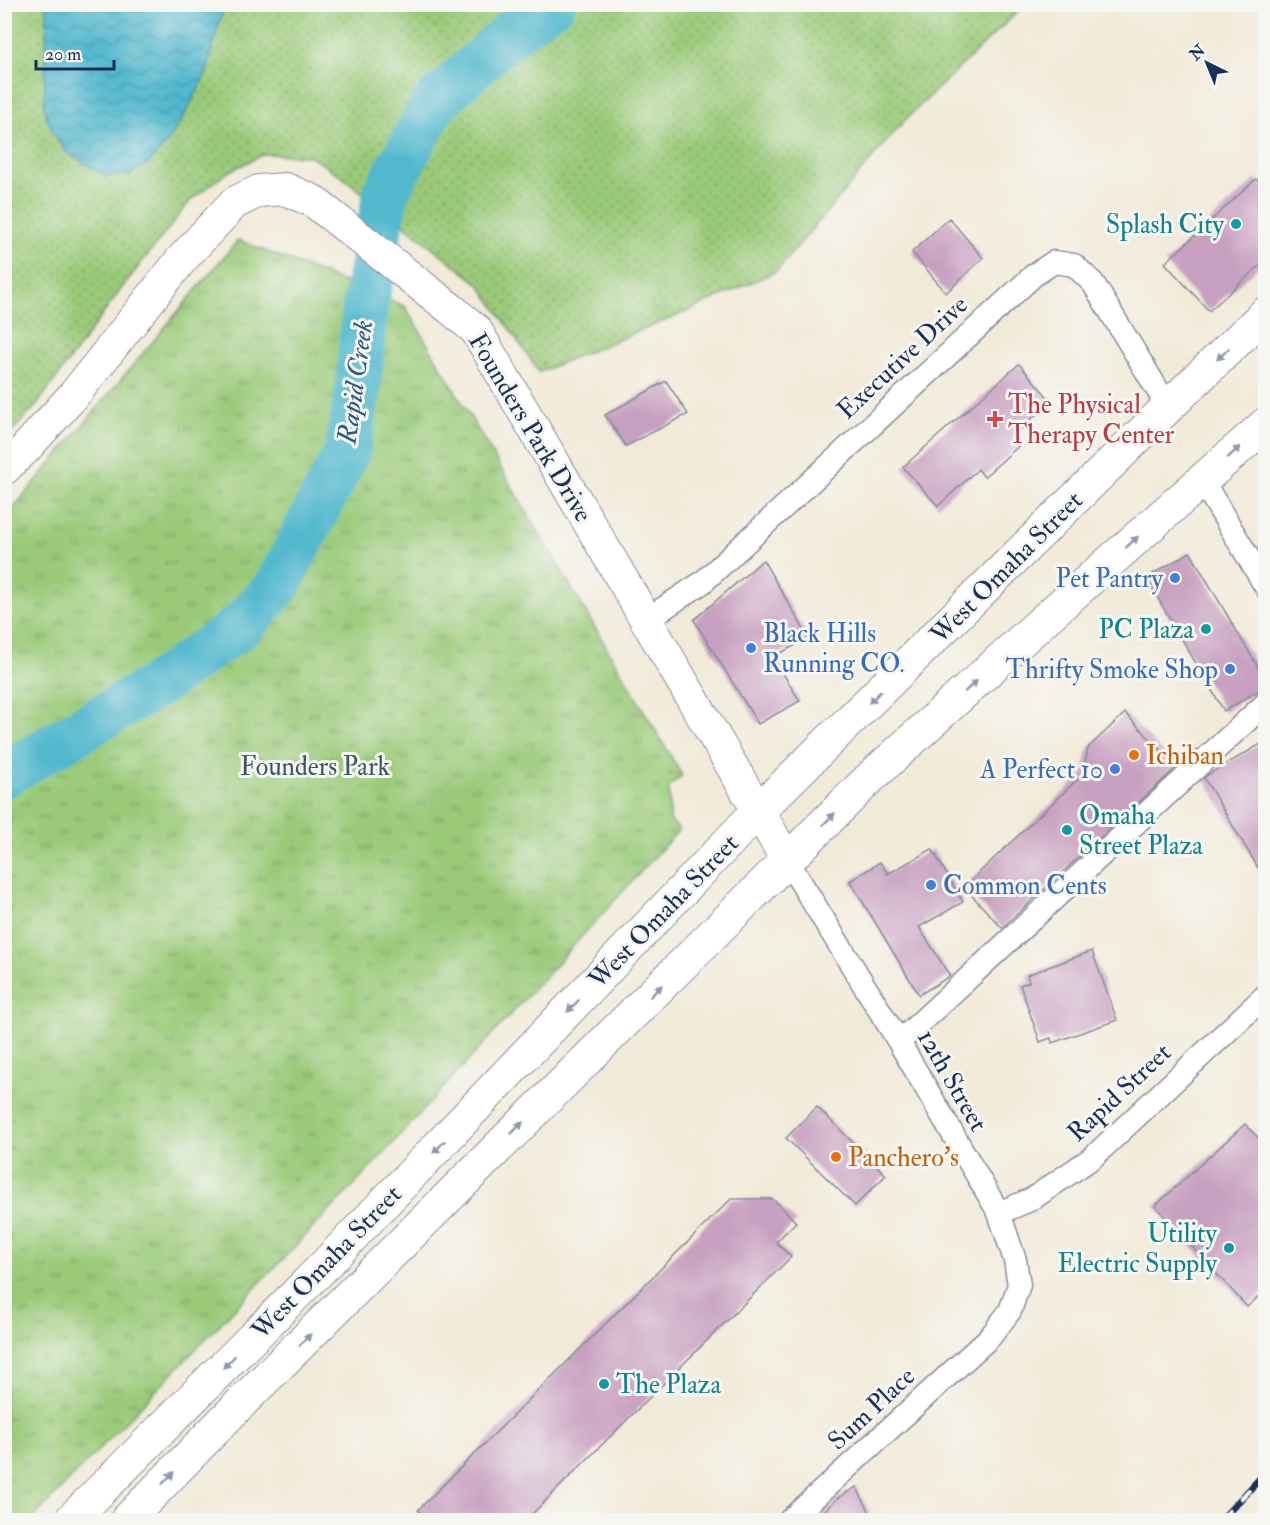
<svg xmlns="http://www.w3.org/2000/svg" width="1270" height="1525" font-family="'IM FELL Double Pica',serif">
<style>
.grass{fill:url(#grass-dots);stroke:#5a7c6b;stroke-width:1.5}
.park{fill:url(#park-tufts);stroke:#5a7c6b;stroke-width:1.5}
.water{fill:url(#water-waves);stroke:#367496;stroke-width:1.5}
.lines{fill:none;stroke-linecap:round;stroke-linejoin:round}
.river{stroke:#51b8ce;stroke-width:46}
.building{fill:#c79fc0}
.minor-casing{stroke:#868c9b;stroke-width:25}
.secondary-casing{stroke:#868c9b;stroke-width:34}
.primary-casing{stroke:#868c9b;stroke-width:35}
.minor{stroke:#fff;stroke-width:22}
.secondary{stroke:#fff;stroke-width:32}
.primary{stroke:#fff;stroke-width:33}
.rail-casing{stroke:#1b2f5e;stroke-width:7}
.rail{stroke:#f6f6f2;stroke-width:4.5;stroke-dasharray:14;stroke-linecap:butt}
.oneway{fill:#8d97ae}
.culture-dot{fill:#0f9aa8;stroke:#f6f6f2;stroke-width:2}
.health-dot{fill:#e0444e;stroke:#f6f6f2;stroke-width:2}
.shop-dot{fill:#3f7fe0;stroke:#f6f6f2;stroke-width:2}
.food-dot{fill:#e8710a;stroke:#f6f6f2;stroke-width:2}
.labels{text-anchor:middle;stroke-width:6;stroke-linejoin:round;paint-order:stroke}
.culture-label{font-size:26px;fill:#0d838f;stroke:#f6f6f2;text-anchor:end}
.street-label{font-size:26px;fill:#1b2f5e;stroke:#f6f6f2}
.health-label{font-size:26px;fill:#be3a42;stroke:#f6f6f2;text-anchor:start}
.shop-label{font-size:26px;fill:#366cbe;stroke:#f6f6f2;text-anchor:end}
.food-label{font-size:26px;fill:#c56008;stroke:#f6f6f2;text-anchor:start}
.park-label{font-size:26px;fill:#3b5664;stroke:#f6f6f2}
.water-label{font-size:27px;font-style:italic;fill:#2b5880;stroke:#f6f6f2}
</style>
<defs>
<pattern id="grass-dots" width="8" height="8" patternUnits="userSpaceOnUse" patternTransform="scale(1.5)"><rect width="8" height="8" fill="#9aca78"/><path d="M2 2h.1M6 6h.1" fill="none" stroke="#7da466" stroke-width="1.8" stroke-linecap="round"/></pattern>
<pattern id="park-tufts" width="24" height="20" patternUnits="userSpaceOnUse" patternTransform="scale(1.5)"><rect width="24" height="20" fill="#9aca78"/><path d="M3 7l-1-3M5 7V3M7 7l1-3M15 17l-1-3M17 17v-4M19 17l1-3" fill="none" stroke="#7da466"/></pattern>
<pattern id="water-waves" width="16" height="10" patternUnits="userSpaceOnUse" patternTransform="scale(1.5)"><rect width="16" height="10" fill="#51b8ce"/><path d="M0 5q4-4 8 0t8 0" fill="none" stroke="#4296aa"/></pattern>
</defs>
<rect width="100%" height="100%" fill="#f6f6f2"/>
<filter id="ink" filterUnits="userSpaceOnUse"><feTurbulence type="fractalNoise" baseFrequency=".0167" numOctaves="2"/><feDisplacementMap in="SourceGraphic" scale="12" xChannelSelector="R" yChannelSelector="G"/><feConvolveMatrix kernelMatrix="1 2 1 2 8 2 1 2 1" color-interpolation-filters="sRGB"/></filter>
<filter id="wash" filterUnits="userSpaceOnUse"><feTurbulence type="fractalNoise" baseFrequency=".008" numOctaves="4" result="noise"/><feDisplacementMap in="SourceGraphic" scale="24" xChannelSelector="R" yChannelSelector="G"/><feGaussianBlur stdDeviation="1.35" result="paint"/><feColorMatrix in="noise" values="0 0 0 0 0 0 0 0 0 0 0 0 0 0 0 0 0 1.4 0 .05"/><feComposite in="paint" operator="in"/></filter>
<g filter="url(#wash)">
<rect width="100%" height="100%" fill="#f2ead8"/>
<path class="grass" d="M 5,5 L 1025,5 L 903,122 L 777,271 L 679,315 L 539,372 L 479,284 L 341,176 L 310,156 L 264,154 L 228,172 L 191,200 L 124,285 L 36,406 L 5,439 Z"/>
<path class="park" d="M 238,240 L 405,306 L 682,775 L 669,787 L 670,820 L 679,830 L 362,1177 L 31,1520 L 5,1520 L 5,518 Z"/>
<path class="water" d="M 47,4 L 225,5 L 216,33 L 207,72 L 189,107 L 170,139 L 148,164 L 129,175 L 105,176 L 66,152 L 52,131 L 44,108 Z"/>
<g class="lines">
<path class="river" d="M 4,775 L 157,685 L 242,625 L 277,586 L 347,452 L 358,390 L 364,313 L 386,192 L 434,103 L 518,27 L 552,4"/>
</g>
<g id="blocks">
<path class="building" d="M 1256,179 L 1266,189 L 1266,260 L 1209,311 L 1165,263 Z
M 949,218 L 983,258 L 946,293 L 912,252 Z
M 1019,364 L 1051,401 L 1013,436 L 1021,444 L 984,477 L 978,469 L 938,506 L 903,467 Z
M 666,381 L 688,414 L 626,446 L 605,415 Z
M 1190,552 L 1266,681 L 1266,686 L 1224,711 L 1146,578 Z
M 763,560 L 809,638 L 773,657 L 800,701 L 758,724 L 694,620 Z
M 1125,713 L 1177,767 L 1002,928 L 964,887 L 1083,774 L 1088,748 Z
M 1266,741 L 1266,881 L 1204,778 L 1209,774 Z
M 932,849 L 963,902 L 919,927 L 950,976 L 919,995 L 850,881 L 880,862 L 888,874 Z
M 1092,951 L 1117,1020 L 1052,1043 L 1051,1038 L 1040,1042 L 1020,985 L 1029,982 L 1027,975 Z
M 817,1107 L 886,1175 L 855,1206 L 786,1138 Z
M 1245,1124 L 1266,1146 L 1266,1290 L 1247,1307 L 1155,1206 Z
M 731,1199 L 773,1199 L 796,1222 L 776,1242 L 791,1257 L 525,1521 L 428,1521 L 418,1510 Z
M 856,1487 L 875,1521 L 813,1521 L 838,1498 Z"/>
</g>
</g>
<g filter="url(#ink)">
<use href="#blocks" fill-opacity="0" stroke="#868c9b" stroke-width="1.5"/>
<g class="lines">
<defs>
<path id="minor" d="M 1202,480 L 1266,587
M 646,620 L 703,582 L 1034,275 L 1054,262 L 1074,265 L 1093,283 L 1168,407
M 787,860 L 899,1042 L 999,1213 L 1015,1260 L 1019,1285 L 1010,1311 L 990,1337 L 790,1520
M 899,1042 L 1266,703
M 999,1213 L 1032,1199 L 1092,1158 L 1266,995"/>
<path id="secondary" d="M 4,469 L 25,449 L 73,396 L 182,259 L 234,203 L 259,191 L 285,189 L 313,201 L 451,309 L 476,330 L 787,860"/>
<path id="primary" d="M 71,1520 L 324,1266 L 758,811 L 1168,407 L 1266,313
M 127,1520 L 233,1411 L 871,777 L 1046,618 L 1266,424"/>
</defs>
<use href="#minor" class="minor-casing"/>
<use href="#secondary" class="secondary-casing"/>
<use href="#primary" class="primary-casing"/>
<use href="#minor" class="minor"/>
<use href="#secondary" class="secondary"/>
<use href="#primary" class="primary"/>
<defs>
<path id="rail" d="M 1221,1520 L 1266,1472"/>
</defs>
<use href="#rail" class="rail-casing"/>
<use href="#rail" class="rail"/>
</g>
<defs><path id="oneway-solid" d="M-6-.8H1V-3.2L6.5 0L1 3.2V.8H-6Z" transform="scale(1.5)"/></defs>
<g class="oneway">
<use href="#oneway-solid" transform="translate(1223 354) rotate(136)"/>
<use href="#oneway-solid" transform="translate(1234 452) rotate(-42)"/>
<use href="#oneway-solid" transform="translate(1132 542) rotate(-42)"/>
<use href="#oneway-solid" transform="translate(971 686) rotate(-42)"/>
<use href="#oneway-solid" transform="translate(875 697) rotate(135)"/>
<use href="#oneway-solid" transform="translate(829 819) rotate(-45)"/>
<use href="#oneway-solid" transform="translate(656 991) rotate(-45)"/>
<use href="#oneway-solid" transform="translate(573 1006) rotate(134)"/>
<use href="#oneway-solid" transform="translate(517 1128) rotate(-45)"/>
<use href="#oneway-solid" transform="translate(439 1147) rotate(134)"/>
<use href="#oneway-solid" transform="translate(305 1340) rotate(-45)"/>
<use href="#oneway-solid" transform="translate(229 1362) rotate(135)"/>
<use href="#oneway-solid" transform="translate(168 1478) rotate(-46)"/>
</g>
</g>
<g class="culture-dot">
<circle cx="1236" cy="224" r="6"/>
<circle cx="1206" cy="629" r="6"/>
<circle cx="1067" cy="830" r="6"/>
<circle cx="1229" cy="1248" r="6"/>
<circle cx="604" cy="1384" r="6"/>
</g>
<path class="health-dot" d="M992 410h6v6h6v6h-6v6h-6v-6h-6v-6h6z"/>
<g class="shop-dot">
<circle cx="1175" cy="578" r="6"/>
<circle cx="751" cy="648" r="6"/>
<circle cx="1230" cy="669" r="6"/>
<circle cx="1115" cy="769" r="6"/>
<circle cx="931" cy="885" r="6"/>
</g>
<g class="food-dot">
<circle cx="1134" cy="755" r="6"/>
<circle cx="836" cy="1157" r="6"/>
</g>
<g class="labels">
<g class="culture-label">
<text x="1224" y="233">Splash City</text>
<text x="1194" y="638">PC Plaza</text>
<text x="1079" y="824" text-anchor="start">Omaha<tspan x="1079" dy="30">Street Plaza</tspan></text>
<text x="1217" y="1242">Utility<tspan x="1217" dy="30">Electric Supply</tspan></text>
<text x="616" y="1393" text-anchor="start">The Plaza</text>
</g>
<g class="street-label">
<text transform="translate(902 357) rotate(-43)" y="9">Executive Drive</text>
<text transform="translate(531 427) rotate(59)" y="9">Founders Park Drive</text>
<text transform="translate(1006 567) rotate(-45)" y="9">West Omaha Street</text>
<text transform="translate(663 911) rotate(-46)" y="9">West Omaha Street</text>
<text transform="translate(953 1080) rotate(60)" y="9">12th Street</text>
<text transform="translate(1119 1092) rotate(-43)" y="9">Rapid Street</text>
<text transform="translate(326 1262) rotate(-46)" y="9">West Omaha Street</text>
<text transform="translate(871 1408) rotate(-43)" y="9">Sum Place</text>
</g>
<g class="health-label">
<text x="1008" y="413">The Physical<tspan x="1008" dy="30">Therapy Center</tspan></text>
</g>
<g class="shop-label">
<text x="1163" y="587">Pet Pantry</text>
<text x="763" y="642" text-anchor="start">Black Hills<tspan x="763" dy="30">Running CO.</tspan></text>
<text x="1218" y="678">Thrifty Smoke Shop</text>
<text x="1103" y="778">A Perfect 10</text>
<text x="943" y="894" text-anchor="start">Common Cents</text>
</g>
<g class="food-label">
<text x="1146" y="764">Ichiban</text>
<text x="848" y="1166">Panchero's</text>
</g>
<g class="park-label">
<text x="315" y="775">Founders Park</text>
</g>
<g class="water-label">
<text transform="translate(355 382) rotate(-82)" y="9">Rapid Creek</text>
</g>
</g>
<rect width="1270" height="1525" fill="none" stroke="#f6f6f2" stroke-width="24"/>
<g transform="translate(1207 63) rotate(317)" stroke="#f6f6f2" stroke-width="4.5" paint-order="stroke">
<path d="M0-4.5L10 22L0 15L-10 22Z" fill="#1b2f5e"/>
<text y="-9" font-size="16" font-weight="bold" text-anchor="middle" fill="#1b2f5e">N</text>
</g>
<path d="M36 60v9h78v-9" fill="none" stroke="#1b2f5e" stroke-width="3"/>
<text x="45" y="60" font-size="18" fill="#1b2f5e" stroke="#f6f6f2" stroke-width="4.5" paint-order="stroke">20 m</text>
</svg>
